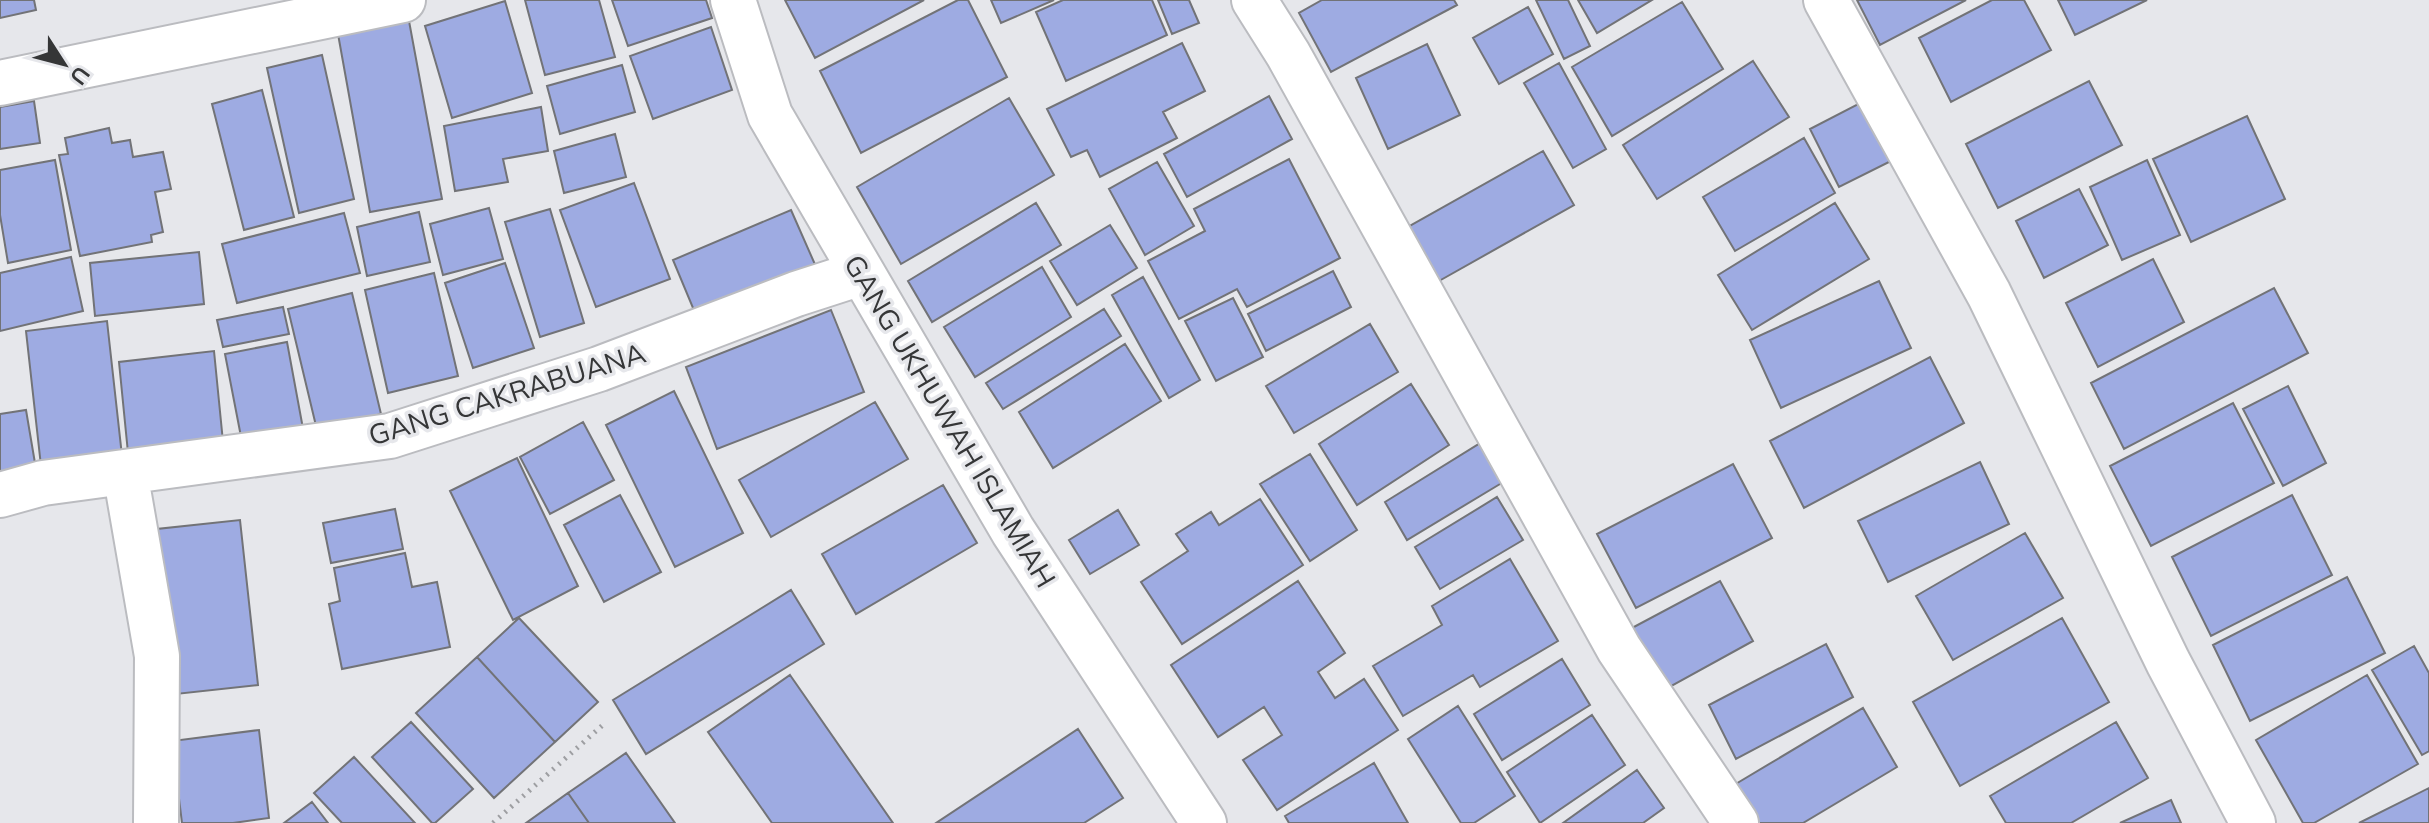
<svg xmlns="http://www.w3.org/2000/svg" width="2429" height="823" font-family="Mulish,sans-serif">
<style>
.building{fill:#9eabe2;stroke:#727377;stroke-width:2}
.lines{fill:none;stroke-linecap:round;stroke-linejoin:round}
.minor-casing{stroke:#bbbcc0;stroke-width:48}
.path{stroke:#9e9fa2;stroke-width:5;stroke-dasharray:2 6;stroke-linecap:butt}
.minor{stroke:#fff;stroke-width:44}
.labels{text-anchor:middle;stroke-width:7;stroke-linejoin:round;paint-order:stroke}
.street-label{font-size:28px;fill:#353637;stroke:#e6e7eb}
</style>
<rect width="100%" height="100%" fill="#e6e7eb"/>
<path class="building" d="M 0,0 L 34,0 L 36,10 L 0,18 Z
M 525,0 L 599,0 L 615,57 L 545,75 Z
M 612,0 L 706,0 L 712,18 L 628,46 Z
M 785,0 L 924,0 L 815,58 Z
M 958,0 L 968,0 L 1007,77 L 861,153 L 820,71 Z
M 991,0 L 1054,0 L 1001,23 Z
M 1063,0 L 1152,0 L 1167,35 L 1066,81 L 1036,12 Z
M 1158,0 L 1189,0 L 1199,23 L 1172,34 Z
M 1322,0 L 1454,0 L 1457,5 L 1331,72 L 1299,13 Z
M 1536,0 L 1568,0 L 1590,46 L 1564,59 Z
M 1578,0 L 1652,0 L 1597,33 Z
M 1857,0 L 1966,0 L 1880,45 Z
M 1992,0 L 2024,0 L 2051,50 L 1951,102 L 1919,38 Z
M 2058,0 L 2147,0 L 2075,35 Z
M 505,1 L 532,93 L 452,118 L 425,26 Z
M 1682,2 L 1723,69 L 1612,136 L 1572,67 Z
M 1528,7 L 1553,54 L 1499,84 L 1473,38 Z
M 409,21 L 442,199 L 370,212 L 338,34 Z
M 711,27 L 732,90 L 653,119 L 630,56 Z
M 1182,43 L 1205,91 L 1163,112 L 1177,138 L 1100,177 L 1087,150 L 1071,157 L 1047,109 Z
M 1427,44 L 1460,115 L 1388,149 L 1356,78 Z
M 322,55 L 354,199 L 299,213 L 267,68 Z
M 1753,61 L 1789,117 L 1657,199 L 1623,145 Z
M 1559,63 L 1606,149 L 1573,168 L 1524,83 Z
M 622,65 L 635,112 L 560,134 L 547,86 Z
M 2089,81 L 2122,145 L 1998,208 L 1966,144 Z
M 262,90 L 294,217 L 244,230 L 212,104 Z
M 1269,96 L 1292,139 L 1187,197 L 1164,154 Z
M 1009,98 L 1054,175 L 901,264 L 857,187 Z
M 34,101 L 40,143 L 0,149 L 0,107 Z
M 1864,101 L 1893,160 L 1839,187 L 1810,129 Z
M 541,107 L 548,151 L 503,159 L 508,182 L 455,191 L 444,126 Z
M 2247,116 L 2285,199 L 2191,242 L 2153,159 Z
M 109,128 L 112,143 L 130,140 L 133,157 L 163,152 L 171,189 L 155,192 L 163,232 L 151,235 L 152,242 L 80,256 L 59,155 L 68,154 L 65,138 Z
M 615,134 L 626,177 L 564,193 L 554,151 Z
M 1804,138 L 1835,193 L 1735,251 L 1703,197 Z
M 1543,151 L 1574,205 L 1439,281 L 1408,227 Z
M 1289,159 L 1340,258 L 1247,307 L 1237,289 L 1179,319 L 1148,261 L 1205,231 L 1194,209 Z
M 55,160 L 71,250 L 8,263 L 0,215 L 0,170 Z
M 2147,160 L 2180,235 L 2122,260 L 2090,187 Z
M 1157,162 L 1194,226 L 1145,255 L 1109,189 Z
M 634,183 L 670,279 L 596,307 L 560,210 Z
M 2079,189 L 2108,245 L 2044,278 L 2016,221 Z
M 1036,203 L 1061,245 L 932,322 L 908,281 Z
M 1835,203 L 1869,259 L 1752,330 L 1718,275 Z
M 489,208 L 503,259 L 443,275 L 430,224 Z
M 550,209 L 584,323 L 540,337 L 505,222 Z
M 791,210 L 817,269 L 698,320 L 673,260 Z
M 419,212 L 430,262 L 367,276 L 357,227 Z
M 344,213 L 360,273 L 237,303 L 222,244 Z
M 1110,225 L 1137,268 L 1077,305 L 1050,261 Z
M 199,252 L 204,304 L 95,316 L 90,263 Z
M 71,257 L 83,311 L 0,331 L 0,273 Z
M 2153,259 L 2184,322 L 2098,367 L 2066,303 Z
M 505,263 L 534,348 L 473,368 L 445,283 Z
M 1042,267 L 1071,317 L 975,377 L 944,327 Z
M 1333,271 L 1351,307 L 1266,351 L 1248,314 Z
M 434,273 L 458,376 L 388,393 L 365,290 Z
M 1143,277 L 1200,380 L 1169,398 L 1112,295 Z
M 1879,281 L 1911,348 L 1781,408 L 1750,340 Z
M 2274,288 L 2308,353 L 2124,449 L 2091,383 Z
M 352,293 L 381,414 L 317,430 L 288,309 Z
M 1233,298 L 1263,357 L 1216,381 L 1185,321 Z
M 283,307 L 289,334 L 223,347 L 217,320 Z
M 1104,309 L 1121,336 L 1003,409 L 986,383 Z
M 831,310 L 864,392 L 717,449 L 686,367 Z
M 107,321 L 123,465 L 42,475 L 26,331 Z
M 1370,324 L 1398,372 L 1294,433 L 1266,386 Z
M 287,342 L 304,434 L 243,447 L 225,354 Z
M 1125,344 L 1161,401 L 1053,468 L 1019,412 Z
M 214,351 L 224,452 L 129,463 L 119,362 Z
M 1930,357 L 1964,423 L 1804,508 L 1770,441 Z
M 1411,384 L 1449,445 L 1357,505 L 1319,444 Z
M 2288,386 L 2326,463 L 2283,486 L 2243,409 Z
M 674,391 L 743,533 L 675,567 L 606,425 Z
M 875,402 L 908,459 L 771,537 L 739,480 Z
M 2233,403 L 2274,483 L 2151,546 L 2110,466 Z
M 26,410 L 37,475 L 0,481 L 0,414 Z
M 583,422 L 614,480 L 550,514 L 520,457 Z
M 1482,442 L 1505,481 L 1407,540 L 1385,502 Z
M 1310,454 L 1357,530 L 1310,561 L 1260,484 Z
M 517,458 L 578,586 L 513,620 L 450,491 Z
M 1980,462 L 2009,524 L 1888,582 L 1858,521 Z
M 1733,464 L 1772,538 L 1636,608 L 1597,534 Z
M 943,485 L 977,543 L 856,614 L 822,554 Z
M 620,495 L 661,572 L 604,602 L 564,525 Z
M 2292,495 L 2332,575 L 2211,636 L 2172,557 Z
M 1497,497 L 1523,540 L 1440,589 L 1415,547 Z
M 1260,499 L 1303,565 L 1182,644 L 1141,582 L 1188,551 L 1176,534 L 1211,512 L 1219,525 Z
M 395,509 L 403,549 L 331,563 L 323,523 Z
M 1118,510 L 1139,545 L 1090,574 L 1069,540 Z
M 240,520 L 258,685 L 176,694 L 157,529 Z
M 2025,533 L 2063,598 L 1953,660 L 1916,596 Z
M 405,553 L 412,587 L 437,582 L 450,647 L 342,669 L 329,604 L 340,601 L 334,568 Z
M 1510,559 L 1558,641 L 1480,687 L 1473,675 L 1403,716 L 1373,666 L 1442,625 L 1432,606 Z
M 2347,577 L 2385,653 L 2250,721 L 2213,645 Z
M 1298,581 L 1345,653 L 1318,672 L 1335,698 L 1364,679 L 1398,730 L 1277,810 L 1243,760 L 1282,735 L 1264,707 L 1218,737 L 1171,665 Z
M 1720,581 L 1753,641 L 1666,689 L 1632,628 Z
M 791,590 L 824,644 L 646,754 L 613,700 Z
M 519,618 L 598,702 L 555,742 L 477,657 Z
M 2062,618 L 2109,702 L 1960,786 L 1913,702 Z
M 1826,644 L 1853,697 L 1736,759 L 1709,705 Z
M 2414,646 L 2429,673 L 2429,751 L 2422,755 L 2372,670 Z
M 477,657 L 555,742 L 494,798 L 416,713 Z
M 1562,659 L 1590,705 L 1502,760 L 1474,714 Z
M 790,675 L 893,823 L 772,823 L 708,732 Z
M 2367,675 L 2418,764 L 2314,823 L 2303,823 L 2256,740 Z
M 1458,706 L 1515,796 L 1474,823 L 1461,823 L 1408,739 Z
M 1863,708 L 1897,767 L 1803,823 L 1757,823 L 1734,785 Z
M 1592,715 L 1625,765 L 1540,823 L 1507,772 Z
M 411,722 L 473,789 L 435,823 L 432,823 L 372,757 Z
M 2116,722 L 2148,778 L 2071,823 L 2006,823 L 1990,796 Z
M 1078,729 L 1123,798 L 1084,823 L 936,823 Z
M 259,730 L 269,818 L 233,823 L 182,823 L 172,741 Z
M 626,753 L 675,823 L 589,823 L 568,793 Z
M 354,757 L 415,823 L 342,823 L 314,793 Z
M 1374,763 L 1408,823 L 1289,823 L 1285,816 Z
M 1637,770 L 1664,808 L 1643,823 L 1563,823 Z
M 2429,788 L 2429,823 L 2359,823 Z
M 568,793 L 589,823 L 526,823 Z
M 2171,800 L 2181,823 L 2120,823 Z
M 312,802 L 328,823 L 284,823 Z"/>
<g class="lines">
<defs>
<path id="minor" d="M 733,0 L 770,115 L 1013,531 L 1204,823
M 1254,0 L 1288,54 L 1619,649 L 1736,823
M 1826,0 L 1989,294 L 2168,662 L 2253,823
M 0,83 L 403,0
M 125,472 L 157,656 L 156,823
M 0,495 L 43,483 L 390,436 L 599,369 L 796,294 L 861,273"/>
</defs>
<use href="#minor" class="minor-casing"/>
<path class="path" d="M 493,823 L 605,723"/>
<use href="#minor" class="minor"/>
</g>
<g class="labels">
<g class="street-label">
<text transform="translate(507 394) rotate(-17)" y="10">GANG CAKRABUANA</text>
<text transform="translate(950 421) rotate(59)" y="10">GANG UKHUWAH ISLAMIAH</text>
</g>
</g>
<g transform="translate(64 64) rotate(126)" stroke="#e6e7eb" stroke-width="6" paint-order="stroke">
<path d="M0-6L14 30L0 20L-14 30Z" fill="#353637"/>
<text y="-12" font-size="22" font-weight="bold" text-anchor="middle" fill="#353637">U</text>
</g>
</svg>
